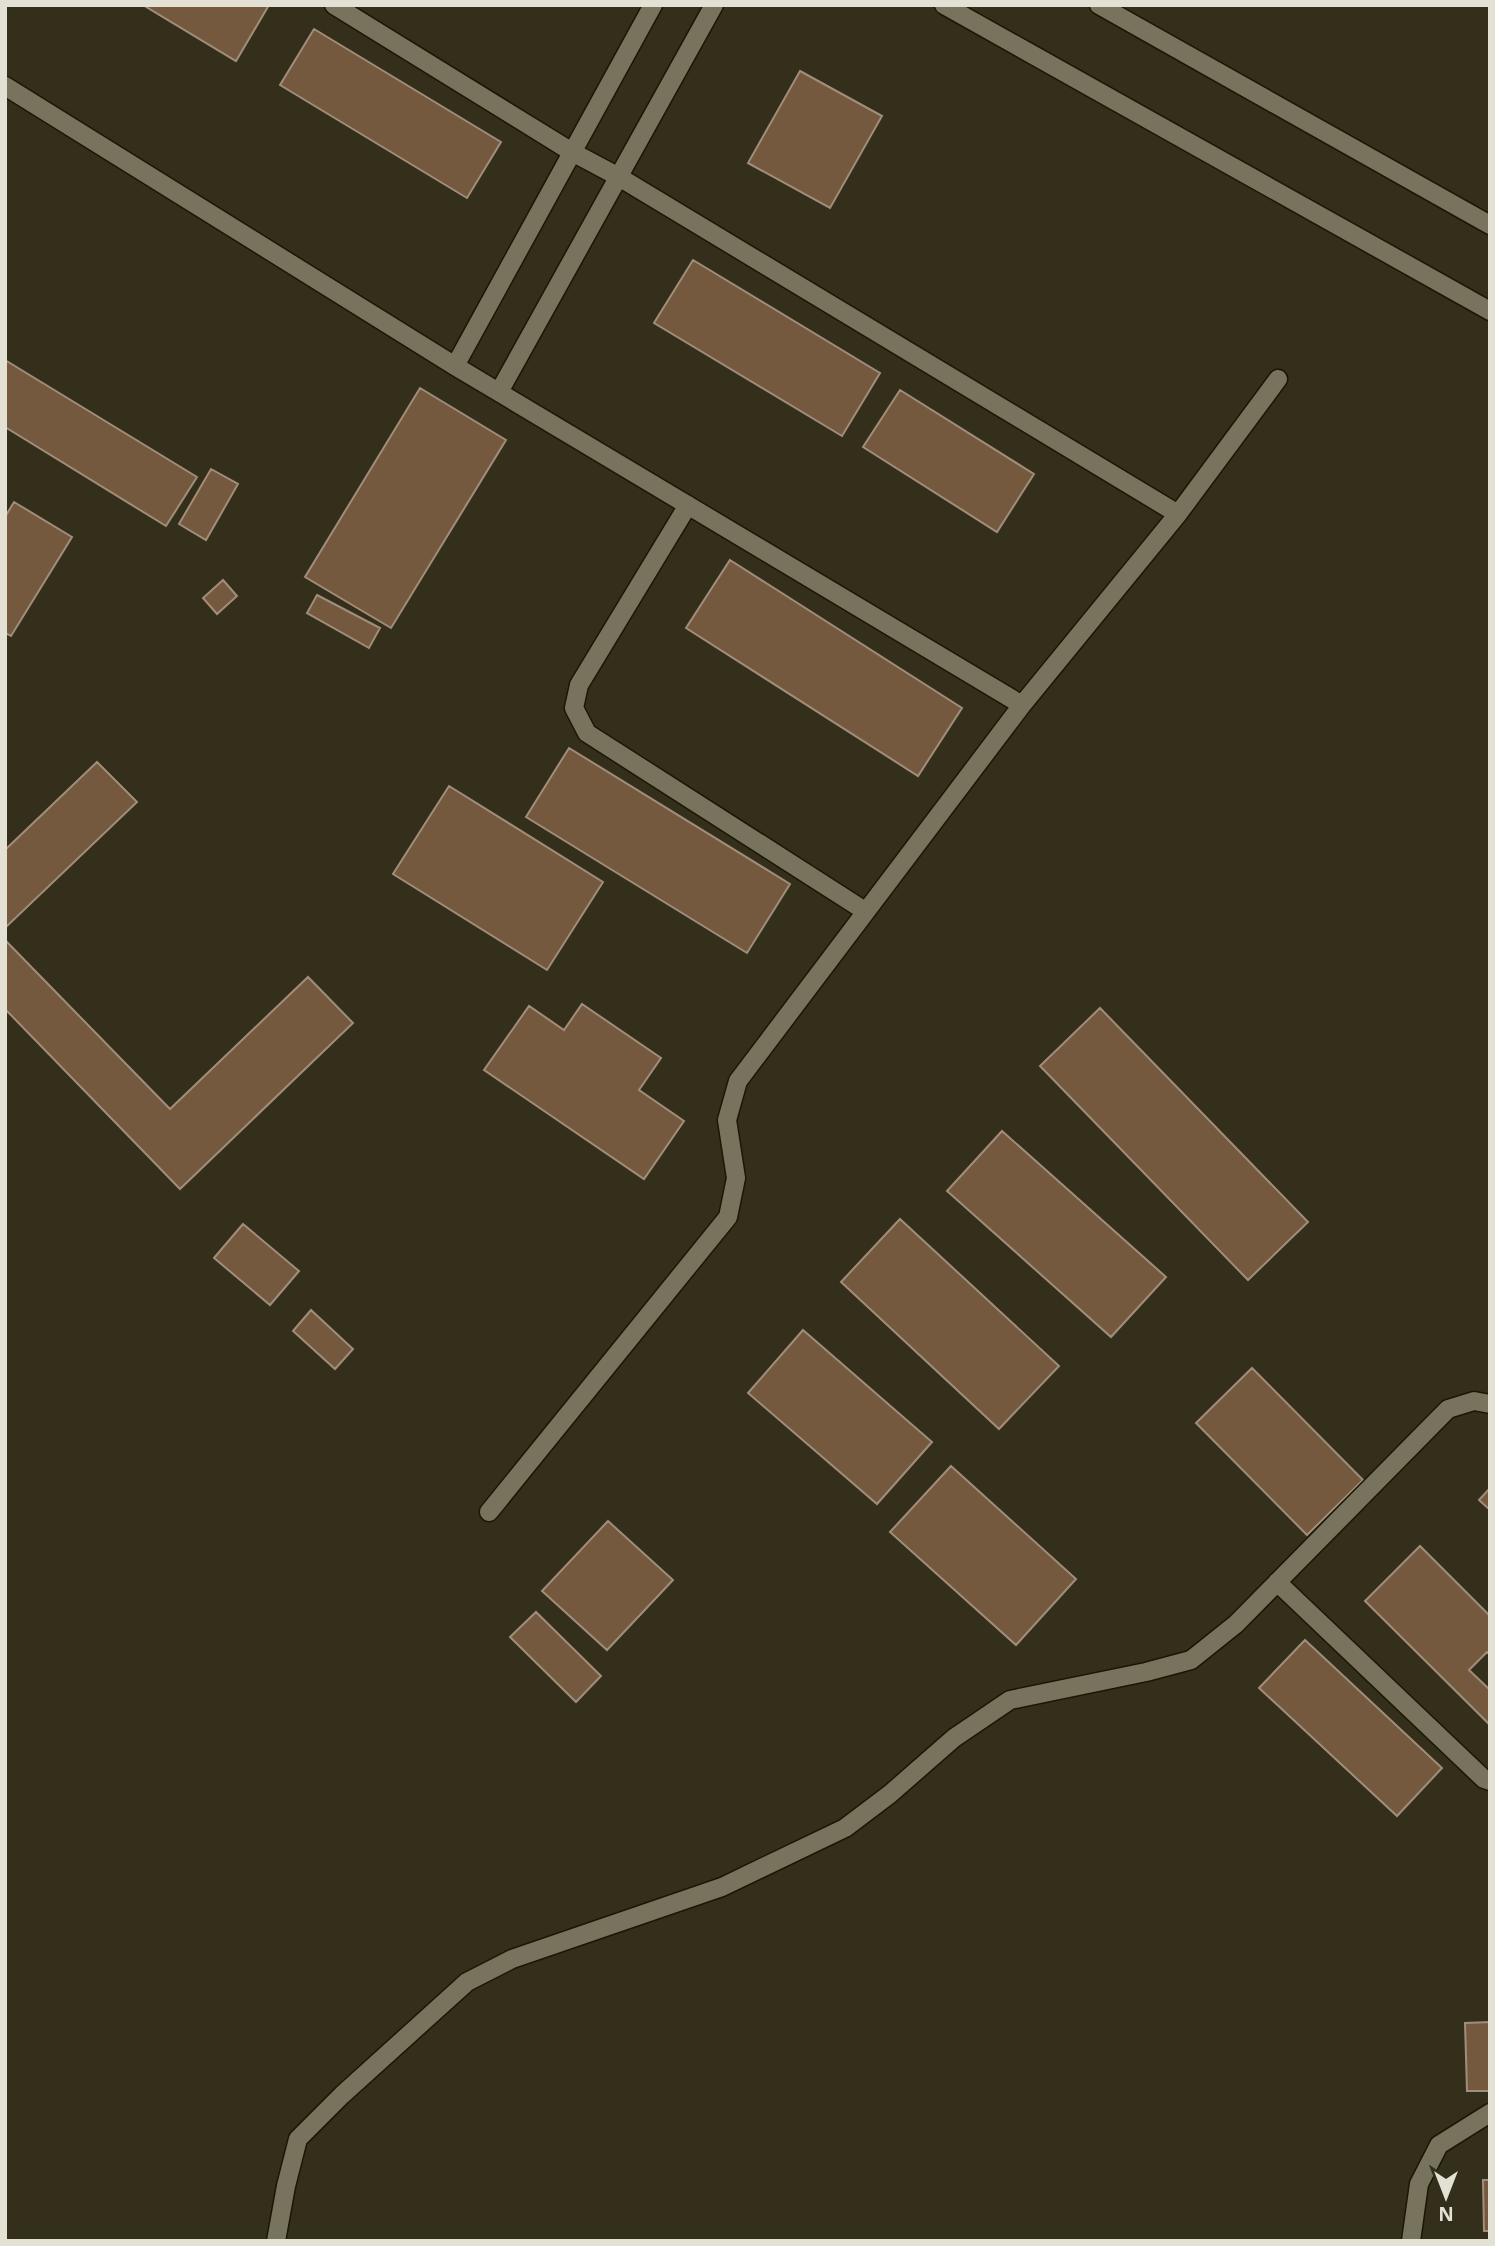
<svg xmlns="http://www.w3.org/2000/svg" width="1495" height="2246" font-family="'Noto Sans',sans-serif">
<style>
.building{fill:#75593e;stroke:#a18d7b;stroke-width:2}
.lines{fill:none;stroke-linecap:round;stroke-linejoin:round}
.lane-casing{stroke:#1b1704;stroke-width:21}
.street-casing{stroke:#1b1704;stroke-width:21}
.secondary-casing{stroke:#1b1704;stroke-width:21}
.lane{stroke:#78735c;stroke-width:18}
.street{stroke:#78735c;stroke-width:18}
.secondary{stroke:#78735c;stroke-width:18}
</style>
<rect width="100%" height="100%" fill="#342f1a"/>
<path class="building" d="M 143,5 L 269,5 L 236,61 Z
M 314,29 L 501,142 L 467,198 L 280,85 Z
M 800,71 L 882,116 L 830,208 L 748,163 Z
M 693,260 L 880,373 L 842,436 L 654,323 Z
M 5,360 L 197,477 L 166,526 L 5,427 Z
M 420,388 L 506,440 L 391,628 L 305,577 Z
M 900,390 L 1034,474 L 997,532 L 863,447 Z
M 211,469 L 238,484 L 206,540 L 179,524 Z
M 14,502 L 72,537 L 11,636 L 5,633 L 5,517 Z
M 730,560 L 962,708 L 918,776 L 686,628 Z
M 223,580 L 237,596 L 217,614 L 203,598 Z
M 317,595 L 380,628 L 369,648 L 307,613 Z
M 569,748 L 790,884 L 747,953 L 526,817 Z
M 97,762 L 137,802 L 5,928 L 5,850 Z
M 449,786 L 603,882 L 547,970 L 393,874 Z
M 5,940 L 170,1109 L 308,977 L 353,1023 L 180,1189 L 5,1009 Z
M 582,1004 L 661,1058 L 639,1090 L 684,1121 L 644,1179 L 484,1070 L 529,1006 L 564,1030 Z
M 1100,1008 L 1308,1222 L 1248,1280 L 1040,1066 Z
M 1002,1131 L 1166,1277 L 1111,1337 L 947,1191 Z
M 900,1219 L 1059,1366 L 999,1429 L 841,1282 Z
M 243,1224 L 299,1271 L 270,1305 L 214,1258 Z
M 311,1310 L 353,1349 L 335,1369 L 293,1331 Z
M 803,1330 L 932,1442 L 877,1504 L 748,1393 Z
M 1252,1368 L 1363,1480 L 1307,1535 L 1196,1423 Z
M 951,1466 L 1076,1579 L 1016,1645 L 890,1532 Z
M 1490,1488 L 1490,1510 L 1479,1500 Z
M 608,1521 L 673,1580 L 607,1650 L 542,1591 Z
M 1420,1546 L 1490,1616 L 1490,1655 L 1487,1652 L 1469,1670 L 1490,1690 L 1490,1725 L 1365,1601 Z
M 536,1612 L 601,1676 L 576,1702 L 510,1637 Z
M 1305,1640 L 1442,1768 L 1397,1816 L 1259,1688 Z
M 1490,2022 L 1490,2091 L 1467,2091 L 1465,2023 Z
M 1483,2180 L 1490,2180 L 1490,2231 L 1484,2231 Z"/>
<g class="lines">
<defs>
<path id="lane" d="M 334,5 L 572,152 L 619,177 L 1178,514
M 5,86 L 455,366 L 1022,705
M 455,366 L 653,5
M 499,392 L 714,5
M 688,505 L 579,685 L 574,708 L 587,733 L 865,911
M 489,1512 L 728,1217 L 736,1178 L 727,1120 L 738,1081 L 1022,705 L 1178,514 L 1278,379"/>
<path id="street" d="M 1277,1582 L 1484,1779 L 1490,1781
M 276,2241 L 286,2186 L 298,2139 L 342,2095 L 467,1982 L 512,1959 L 722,1887 L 845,1828 L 890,1794 L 954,1738 L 1010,1700 L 1146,1672 L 1191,1660 L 1236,1624 L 1448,1409 L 1474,1401 L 1490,1404
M 1411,2241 L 1419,2184 L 1439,2145 L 1490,2113"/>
<path id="secondary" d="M 944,5 L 1490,311
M 1099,5 L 1490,225"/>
</defs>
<use href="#lane" class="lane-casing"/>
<use href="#street" class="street-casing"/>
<use href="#secondary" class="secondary-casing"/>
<use href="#lane" class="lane"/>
<use href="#street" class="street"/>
<use href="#secondary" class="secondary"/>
</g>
<rect width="1495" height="2246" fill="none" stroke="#e3e1d4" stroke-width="14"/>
<g transform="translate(1446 2197) rotate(180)" stroke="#342f1a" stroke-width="5" paint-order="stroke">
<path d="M0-5L12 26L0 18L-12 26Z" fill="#e3e1d4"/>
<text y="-10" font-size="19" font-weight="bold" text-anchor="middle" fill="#e3e1d4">N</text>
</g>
</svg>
